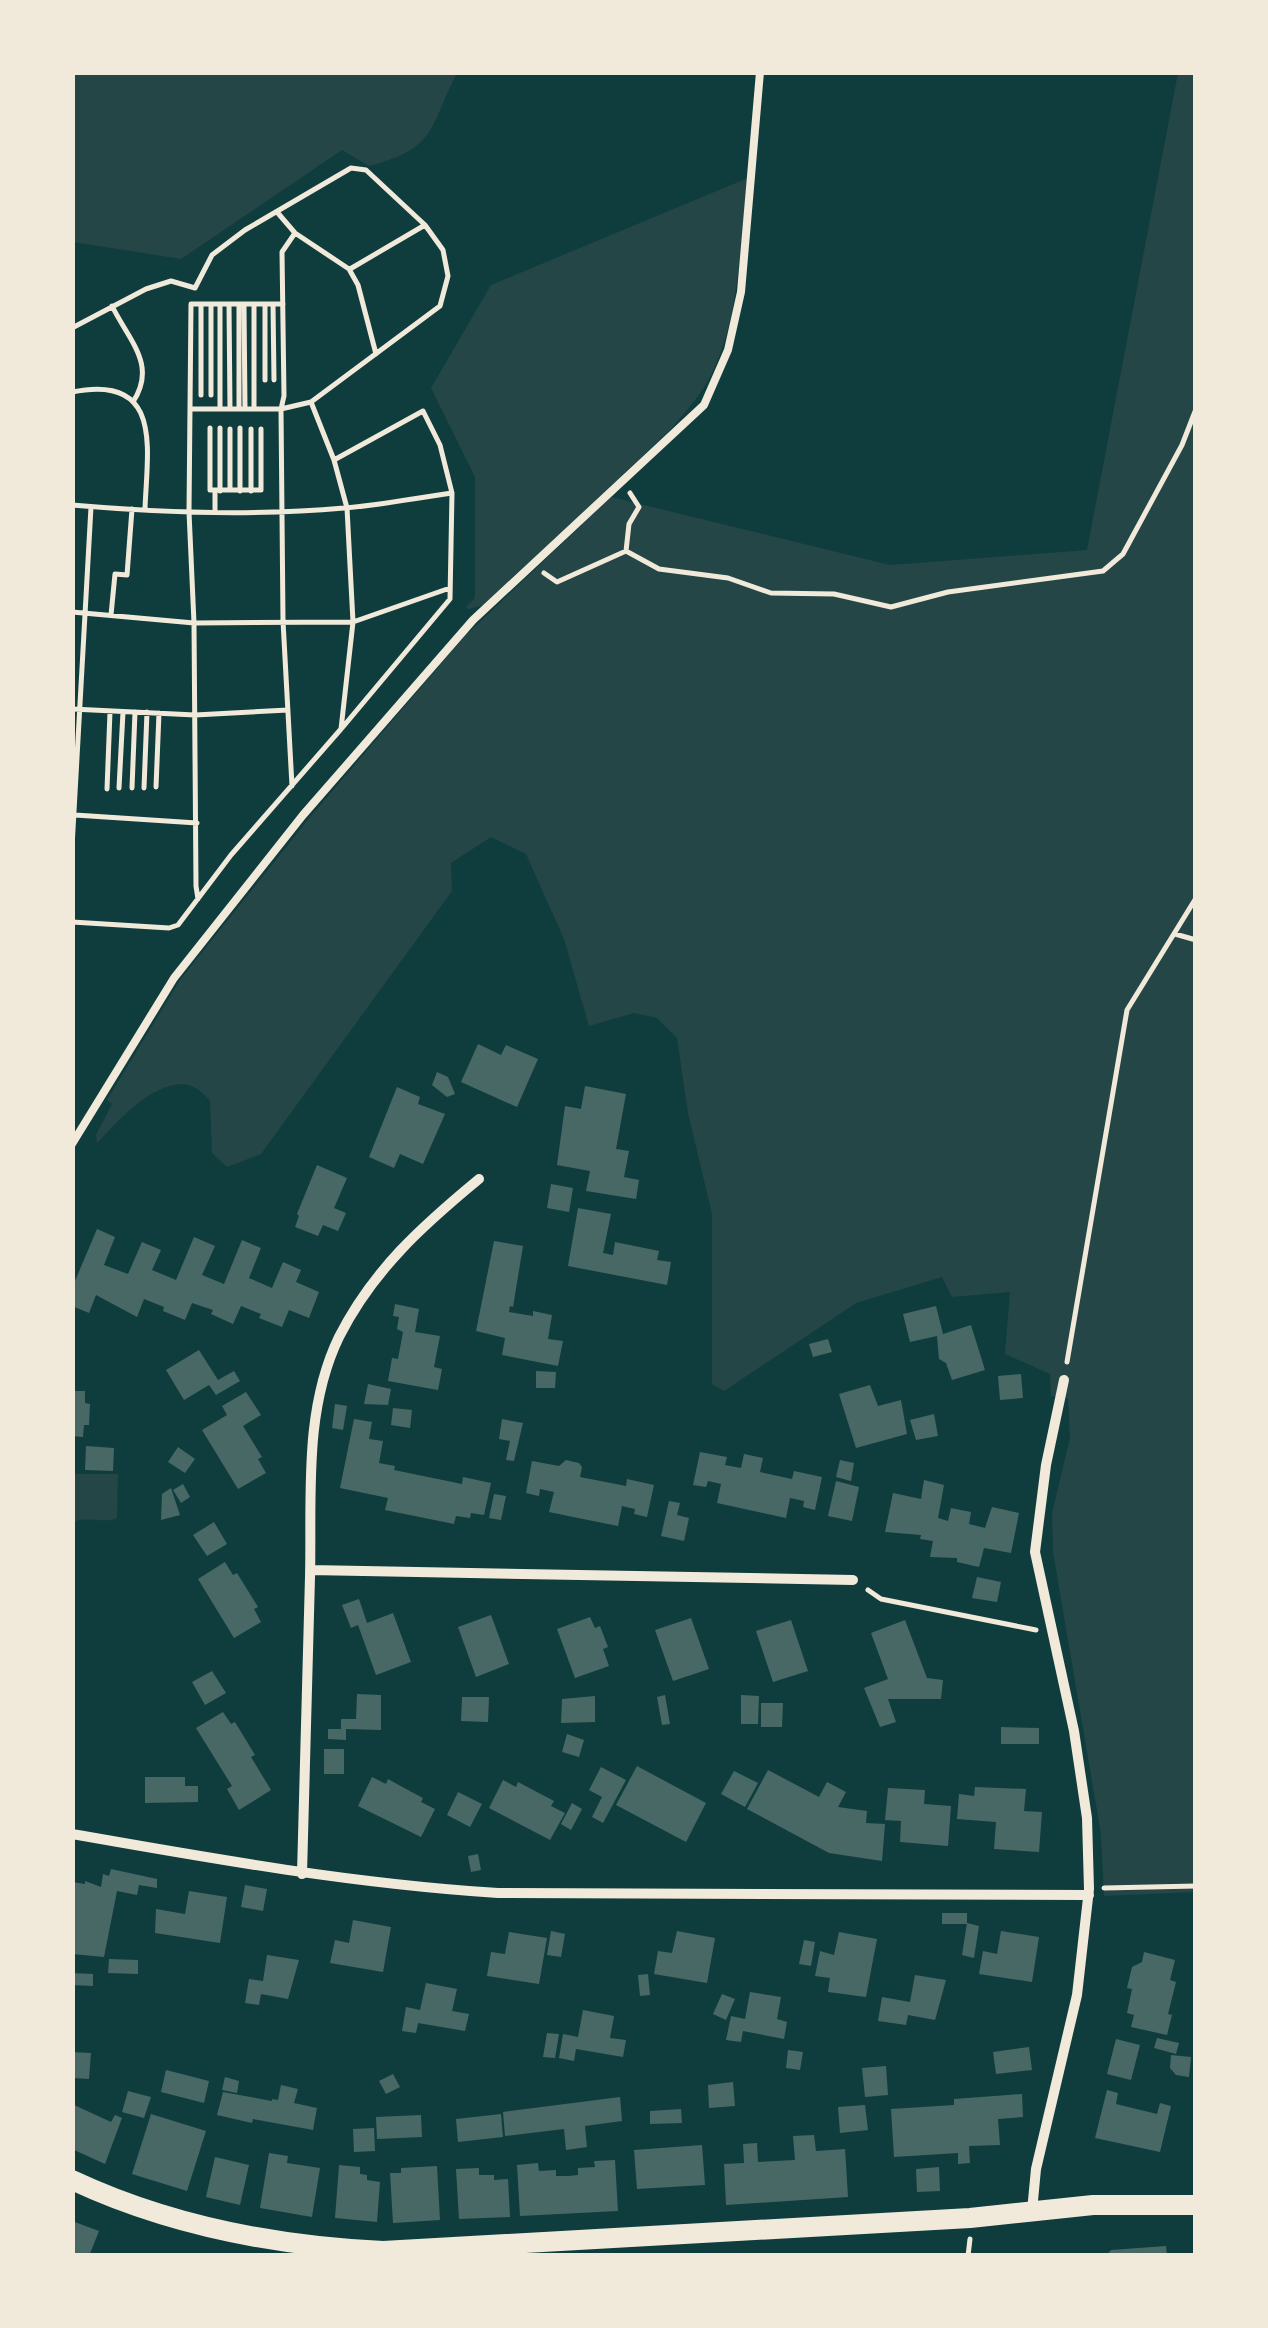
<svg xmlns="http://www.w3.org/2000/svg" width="1268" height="2328" font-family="'Exo 2',sans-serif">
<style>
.green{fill:#244646}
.building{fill:#486865}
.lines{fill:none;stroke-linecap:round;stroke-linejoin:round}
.path{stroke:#f1e9da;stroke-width:5}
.service{stroke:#f1e9da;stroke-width:8}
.minor{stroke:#f1e9da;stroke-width:10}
.secondary{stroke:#f1e9da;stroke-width:20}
</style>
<rect width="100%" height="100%" fill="#0f3d3e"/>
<path class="green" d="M 72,73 L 73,72 L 457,73 C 429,127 437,149 369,166 L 342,150 L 181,259 L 73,242 Z
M 1178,73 L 1195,73 L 1195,1892 L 1104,1896 L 1101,1834 L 1053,1552 L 1052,1513 L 1070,1438 L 1068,1398 L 1051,1396 L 1050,1374 L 1005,1354 L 1010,1292 L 952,1297 L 942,1277 L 856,1303 L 724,1391 L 712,1384 L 712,1214 L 688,1113 L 677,1038 L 657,1018 L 634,1013 L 589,1026 L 564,939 L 526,854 L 491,837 L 451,863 L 452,891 L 261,1154 L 227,1167 L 212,1153 L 210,1101 C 203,1093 195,1085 183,1084 C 150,1084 118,1121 97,1143 L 96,1135 L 112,1104 L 107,1100 L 180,980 L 311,816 L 464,637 L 611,497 L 890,565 L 1087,550 Z
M 748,178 C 740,241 740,314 713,371 C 703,393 686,411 671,429 L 485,605 L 468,609 L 466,607 L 475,598 L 475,477 L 431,388 L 491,285 Z
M 73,1474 L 118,1474 L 117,1518 C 104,1524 88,1516 73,1522 Z"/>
<path class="building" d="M 478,1044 L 501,1055 L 506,1045 L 538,1059 L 517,1107 L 461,1082 Z
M 437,1072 L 448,1077 L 455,1094 L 447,1097 L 432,1085 Z
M 585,1086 L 626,1094 L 616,1149 L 629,1151 L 624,1177 L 639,1180 L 636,1199 L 586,1191 L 590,1171 L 557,1165 L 565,1106 L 581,1109 Z
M 397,1087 L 420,1097 L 418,1104 L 445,1114 L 423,1164 L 400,1154 L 394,1168 L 369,1157 Z
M 317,1165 L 347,1178 L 334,1208 L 346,1213 L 338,1231 L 323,1225 L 318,1236 L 295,1227 L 299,1216 L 297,1214 Z
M 551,1184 L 573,1188 L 569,1212 L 547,1208 Z
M 578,1208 L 611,1214 L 603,1253 L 613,1255 L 615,1242 L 659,1251 L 657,1260 L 671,1262 L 667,1285 L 568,1266 Z
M 97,1229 L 115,1237 L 104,1265 L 128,1274 L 142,1242 L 161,1250 L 152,1270 L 176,1280 L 194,1237 L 215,1246 L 202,1275 L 224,1284 L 242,1240 L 261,1248 L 249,1278 L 272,1288 L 283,1262 L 301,1270 L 296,1282 L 319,1292 L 309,1318 L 289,1310 L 282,1327 L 259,1318 L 261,1314 L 241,1306 L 233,1324 L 211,1314 L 213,1310 L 192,1303 L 185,1320 L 163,1311 L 164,1307 L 144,1299 L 137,1317 L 96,1295 L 89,1313 L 72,1306 L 72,1288 Z
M 494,1241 L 523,1246 L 513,1307 L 510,1306 L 509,1312 L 533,1316 L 533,1311 L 552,1315 L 548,1339 L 563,1341 L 558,1366 L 502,1355 L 505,1338 L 476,1331 Z
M 395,1304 L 419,1309 L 415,1332 L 440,1336 L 434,1367 L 442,1369 L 438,1390 L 388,1381 L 392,1358 L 398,1359 L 403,1332 L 397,1329 L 399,1317 L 393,1316 Z
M 936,1306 L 943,1334 L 971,1325 L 985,1370 L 952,1380 L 946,1363 L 939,1359 L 937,1336 L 910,1342 L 903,1314 Z
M 828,1339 L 832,1352 L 813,1357 L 809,1344 Z
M 199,1350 L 218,1380 L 234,1371 L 240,1381 L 216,1395 L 209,1385 L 184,1400 L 166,1370 Z
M 536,1371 L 556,1372 L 555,1388 L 536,1388 Z
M 1021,1374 L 1023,1398 L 1000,1400 L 998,1376 Z
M 368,1384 L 391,1389 L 388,1405 L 364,1404 Z
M 870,1385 L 878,1406 L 901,1400 L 907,1434 L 856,1448 L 839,1394 Z
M 72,1391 L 85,1391 L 85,1403 L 90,1404 L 89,1425 L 84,1425 L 83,1437 L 72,1436 Z
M 246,1392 L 261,1415 L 243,1426 L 262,1457 L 258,1459 L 266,1473 L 238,1489 L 202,1430 L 227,1415 L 222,1406 Z
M 335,1404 L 347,1406 L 343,1430 L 332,1428 Z
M 393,1408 L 412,1410 L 410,1428 L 391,1425 Z
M 934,1414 L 938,1436 L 916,1440 L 910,1420 Z
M 354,1419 L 372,1422 L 369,1439 L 383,1441 L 379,1463 L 395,1466 L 394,1470 L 462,1484 L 463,1477 L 491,1483 L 484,1515 L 471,1513 L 470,1518 L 456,1516 L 454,1524 L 385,1510 L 388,1498 L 340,1488 Z
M 502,1419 L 523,1423 L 514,1461 L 506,1460 L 510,1441 L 499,1439 Z
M 86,1446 L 114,1448 L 113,1471 L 85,1470 Z
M 178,1447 L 195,1459 L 185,1473 L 168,1462 Z
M 700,1452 L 727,1457 L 725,1465 L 741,1468 L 744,1454 L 763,1458 L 760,1472 L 792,1479 L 794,1471 L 822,1477 L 815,1510 L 803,1507 L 804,1501 L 790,1498 L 786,1518 L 717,1503 L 721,1484 L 708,1481 L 706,1487 L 693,1485 Z
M 566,1460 L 579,1463 L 582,1467 L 580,1477 L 626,1486 L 627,1479 L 654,1485 L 647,1517 L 634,1514 L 635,1509 L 622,1506 L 618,1526 L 583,1519 L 549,1512 L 554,1492 L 540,1489 L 539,1496 L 526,1493 L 532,1461 L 559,1466 Z
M 840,1460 L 854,1463 L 851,1481 L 836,1477 Z
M 924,1480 L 944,1485 L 938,1518 L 948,1521 L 951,1508 L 971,1512 L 969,1524 L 985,1528 L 992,1507 L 1019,1513 L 1011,1553 L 984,1548 L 979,1567 L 957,1562 L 957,1558 L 930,1557 L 933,1541 L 920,1539 L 921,1535 L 885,1532 L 893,1493 L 921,1499 Z
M 836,1481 L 859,1487 L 852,1521 L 828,1516 Z
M 183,1484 L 190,1497 L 181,1503 L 173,1490 Z
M 171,1488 L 180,1515 L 161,1520 L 162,1494 Z
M 494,1494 L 506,1496 L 501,1520 L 489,1518 Z
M 669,1501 L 680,1503 L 677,1515 L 689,1518 L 684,1541 L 661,1536 Z
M 214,1522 L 227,1544 L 207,1556 L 193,1535 Z
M 225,1562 L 233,1575 L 237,1573 L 258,1607 L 254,1609 L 261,1622 L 234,1638 L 198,1579 Z
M 977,1577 L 1001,1582 L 997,1602 L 972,1598 Z
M 359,1599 L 367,1623 L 393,1613 L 411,1662 L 376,1675 L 358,1625 L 351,1628 L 342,1605 Z
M 491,1615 L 509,1664 L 476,1677 L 458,1627 Z
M 590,1617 L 595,1628 L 600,1626 L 608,1647 L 603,1649 L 609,1666 L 575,1678 L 557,1629 Z
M 691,1618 L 709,1669 L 673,1681 L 655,1630 Z
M 791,1620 L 808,1671 L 773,1682 L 756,1631 Z
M 905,1620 L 927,1678 L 943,1680 L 941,1699 L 888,1699 L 896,1722 L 880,1727 L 864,1688 L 888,1679 L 871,1633 Z
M 212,1671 L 226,1693 L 205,1705 L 192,1682 Z
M 357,1694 L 381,1695 L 381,1730 L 346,1729 L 346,1740 L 328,1739 L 328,1729 L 341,1729 L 341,1719 L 356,1719 Z
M 665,1695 L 670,1724 L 662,1725 L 657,1697 Z
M 741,1695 L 759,1696 L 758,1724 L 741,1724 Z
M 595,1696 L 595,1722 L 561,1723 L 562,1699 Z
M 462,1697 L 489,1697 L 488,1722 L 461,1721 Z
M 761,1703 L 783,1703 L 782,1727 L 761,1727 Z
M 223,1712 L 231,1724 L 235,1722 L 255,1755 L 251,1757 L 271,1790 L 239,1810 L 227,1789 L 232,1786 L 196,1728 Z
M 1001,1727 L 1039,1728 L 1039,1744 L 1001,1744 Z
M 567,1734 L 584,1740 L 579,1757 L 562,1752 Z
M 324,1749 L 344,1749 L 344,1774 L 324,1774 Z
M 637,1766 L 706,1803 L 686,1842 L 616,1805 Z
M 601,1767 L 626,1780 L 603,1823 L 592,1817 L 602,1797 L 589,1790 Z
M 768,1770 L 819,1797 L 827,1782 L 846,1792 L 838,1807 L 867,1811 L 866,1823 L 885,1824 L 882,1861 L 829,1853 L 747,1809 Z
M 734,1771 L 758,1783 L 745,1807 L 721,1794 Z
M 145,1777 L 185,1777 L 185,1786 L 198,1786 L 198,1802 L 145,1803 Z
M 372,1777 L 386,1784 L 388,1779 L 406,1789 L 423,1798 L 421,1802 L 435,1809 L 421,1837 L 358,1806 Z
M 503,1780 L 516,1787 L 518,1782 L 554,1801 L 551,1806 L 565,1813 L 550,1840 L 489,1808 Z
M 975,1787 L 1026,1789 L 1024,1811 L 1042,1812 L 1039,1852 L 994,1849 L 996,1822 L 957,1819 L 959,1794 L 974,1796 Z
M 888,1788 L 925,1790 L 924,1804 L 951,1806 L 948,1846 L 900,1842 L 901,1821 L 885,1820 Z
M 458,1792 L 482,1804 L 470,1827 L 447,1815 Z
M 572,1803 L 582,1809 L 571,1830 L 561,1824 Z
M 478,1854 L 481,1870 L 471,1872 L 468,1856 Z
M 111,1869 L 157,1879 L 157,1888 L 139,1885 L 137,1895 L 117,1891 L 104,1957 L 72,1954 L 72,1882 L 85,1884 L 85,1881 L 101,1887 L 103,1874 L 109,1876 Z
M 245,1885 L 267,1889 L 263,1911 L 241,1907 Z
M 189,1891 L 227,1897 L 220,1943 L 155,1933 L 156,1909 L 185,1914 Z
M 942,1913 L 967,1913 L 967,1924 L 942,1924 Z
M 353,1920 L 391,1927 L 383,1972 L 330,1963 L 335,1940 L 349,1943 Z
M 967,1923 L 979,1926 L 974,1958 L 962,1955 Z
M 551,1931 L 565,1934 L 561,1957 L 547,1955 Z
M 677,1931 L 715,1938 L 707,1983 L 654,1974 L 658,1951 L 672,1953 Z
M 1001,1931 L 1039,1937 L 1032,1982 L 979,1974 L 983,1951 L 997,1954 Z
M 509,1932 L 547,1938 L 539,1984 L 487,1976 L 491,1952 L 505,1954 Z
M 839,1932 L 877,1939 L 866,1997 L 828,1992 L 830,1978 L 815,1976 L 820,1951 L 834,1955 Z
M 804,1940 L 815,1942 L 811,1966 L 799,1964 Z
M 1144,1952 L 1175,1960 L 1170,1980 L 1176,1982 L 1168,2014 L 1172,2015 L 1167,2035 L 1131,2027 L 1134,2015 L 1127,2013 L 1132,1989 L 1127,1988 L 1132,1967 L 1142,1962 Z
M 267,1955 L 299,1960 L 288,1999 L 261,1994 L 259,2005 L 245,2003 L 249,1979 L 263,1981 Z
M 109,1959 L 138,1960 L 138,1974 L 108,1973 Z
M 72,1973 L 93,1974 L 93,1986 L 72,1985 Z
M 648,1974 L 650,1995 L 640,1996 L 638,1975 Z
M 915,1975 L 946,1980 L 935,2020 L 908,2015 L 906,2025 L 878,2021 L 882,1997 L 910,2002 Z
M 426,1983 L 457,1989 L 452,2011 L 469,2014 L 465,2031 L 418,2023 L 416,2033 L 402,2031 L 406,2007 L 420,2010 Z
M 750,1992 L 781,1997 L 777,2019 L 787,2022 L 784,2039 L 743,2031 L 741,2042 L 726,2040 L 731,2016 L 745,2019 Z
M 722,1994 L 735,1999 L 726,2020 L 713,2014 Z
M 583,2010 L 614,2016 L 610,2038 L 626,2040 L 623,2057 L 576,2049 L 574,2061 L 559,2058 L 563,2034 L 578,2037 Z
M 547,2033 L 559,2034 L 555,2058 L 543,2057 Z
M 1157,2038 L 1179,2043 L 1176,2054 L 1154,2048 Z
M 1116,2039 L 1140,2045 L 1131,2080 L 1107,2074 Z
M 1029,2047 L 1032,2070 L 996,2074 L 993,2052 Z
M 788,2050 L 803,2052 L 800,2070 L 786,2068 Z
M 72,2052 L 91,2053 L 89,2079 L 72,2078 Z
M 1171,2055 L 1191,2057 L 1189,2077 L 1176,2075 L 1170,2068 Z
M 886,2066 L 888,2095 L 865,2097 L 862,2068 Z
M 166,2070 L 209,2081 L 204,2103 L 161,2092 Z
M 393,2074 L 400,2087 L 386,2094 L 379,2081 Z
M 225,2077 L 239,2081 L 237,2093 L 222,2090 Z
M 733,2082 L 735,2106 L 709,2108 L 708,2085 Z
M 281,2085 L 298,2089 L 294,2103 L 317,2108 L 313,2130 L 253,2119 L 252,2123 L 217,2115 L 223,2092 L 272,2101 L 272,2099 L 278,2100 Z
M 1107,2090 L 1118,2093 L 1116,2104 L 1157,2114 L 1160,2103 L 1171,2106 L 1160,2152 L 1095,2138 Z
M 128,2091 L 151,2097 L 144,2118 L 122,2112 Z
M 1022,2094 L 1023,2117 L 998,2119 L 1000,2145 L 969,2146 L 970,2163 L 958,2164 L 958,2153 L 894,2157 L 891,2109 L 954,2105 L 954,2099 Z
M 620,2097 L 622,2121 L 585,2126 L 587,2147 L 566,2150 L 564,2129 L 505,2136 L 503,2112 Z
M 72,2104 L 111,2122 L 115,2115 L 122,2118 L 105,2164 L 72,2149 Z
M 865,2105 L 868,2130 L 840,2133 L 838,2107 Z
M 681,2109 L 682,2123 L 650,2124 L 650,2111 Z
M 151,2114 L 206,2131 L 187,2191 L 132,2174 Z
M 501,2114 L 503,2137 L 458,2142 L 456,2119 Z
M 421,2115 L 422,2137 L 377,2139 L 376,2117 Z
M 374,2128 L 375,2151 L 354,2152 L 353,2129 Z
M 814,2135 L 816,2151 L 845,2149 L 848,2197 L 726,2205 L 724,2164 L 744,2163 L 743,2144 L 757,2143 L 758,2162 L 795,2160 L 793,2136 Z
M 702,2145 L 705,2185 L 637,2189 L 634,2150 Z
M 269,2153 L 288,2156 L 287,2163 L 320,2168 L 312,2217 L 260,2208 Z
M 215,2157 L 249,2165 L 240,2205 L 206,2197 Z
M 615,2160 L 618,2211 L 520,2216 L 517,2165 L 538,2163 L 539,2171 L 556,2170 L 556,2176 L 568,2176 L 578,2175 L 578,2168 L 595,2167 L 594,2161 Z
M 339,2165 L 360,2167 L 360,2174 L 367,2175 L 367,2180 L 380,2182 L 377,2222 L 335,2218 Z
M 437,2166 L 440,2220 L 393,2223 L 390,2173 L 401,2173 L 401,2168 Z
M 939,2167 L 940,2191 L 917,2192 L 916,2169 Z
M 479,2168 L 479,2175 L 494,2175 L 494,2180 L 508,2179 L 510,2217 L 459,2219 L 456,2169 Z
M 72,2221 L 99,2231 L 89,2256 L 72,2256 Z
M 1166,2246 L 1167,2256 L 1106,2256 L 1111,2250 Z"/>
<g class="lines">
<path class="path" d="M 277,212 L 295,233 L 349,269 L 358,285 L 376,354
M 350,269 L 425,225
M 201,304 L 201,395
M 211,304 L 211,395
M 220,304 L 220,409
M 229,304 L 230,409
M 239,304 L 239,409
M 244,304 L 245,409
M 254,304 L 254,409
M 265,304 L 265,380
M 273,304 L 274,380
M 112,306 C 130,342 157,365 133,402
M 72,328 L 146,289 L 171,281 L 195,288 L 212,255 L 245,230 L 351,168 L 366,170 L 425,225 L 443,250 L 448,276 L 440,306 L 311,402 L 334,460 L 347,508 L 353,622 L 341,729 L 231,855 L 178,925 L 169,928 L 72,922
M 72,392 C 164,373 147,450 145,509
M 191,409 L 281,409 L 311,402
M 210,428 L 210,490 L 261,490 L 261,429
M 220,428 L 220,491
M 240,428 L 240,491
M 230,429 L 230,490
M 334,460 L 423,411 L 440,445 L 452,493 L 450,599 L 342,728
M 215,490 L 215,512
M 251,491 L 251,429
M 630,493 L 639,507 L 629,524 L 626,551 L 659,569 L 728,578 L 771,593 L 834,594 L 891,607 L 948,592 L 1103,571 L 1123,554 L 1182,445 L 1196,409
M 72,505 C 162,513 254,516 344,508 C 380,505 416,498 452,493
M 544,573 L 557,582 L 626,551
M 72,612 L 194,623 L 353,622 L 450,588
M 111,615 L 115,574 L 127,575 L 132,509
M 72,709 L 195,715 L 288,710
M 292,786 L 283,621 L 281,409 L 284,396 L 282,252 L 295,233
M 156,787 L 159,713
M 119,788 L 123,712
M 132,788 L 135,712
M 144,788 L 147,712
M 107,789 L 110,712
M 75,815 L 197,823
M 72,847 L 91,507
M 198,899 L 196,886 L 194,623 L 189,512 L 191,304 L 283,304
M 1175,934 L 1196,940
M 1067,1362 L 1127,1010 L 1196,898
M 868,1590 L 881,1599 L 1036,1630
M 1104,1888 L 1196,1886
M 968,2256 L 970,2239"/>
<path class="service" d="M 72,1144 L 174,978 L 303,815 L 473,620 L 704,405 L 728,350 L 741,292 L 760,72"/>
<path class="minor" d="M 310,1570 L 853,1580
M 72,1834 C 214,1859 355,1884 498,1893 L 1089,1895
M 302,1874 C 305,1775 308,1676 310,1577 C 312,1498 303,1411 339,1337 C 373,1270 422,1226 479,1179
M 1032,2211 L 1036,2169 L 1077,1995 L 1089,1889 L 1087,1818 L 1074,1731 L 1035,1552 L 1046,1465 L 1064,1380"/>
<path class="secondary" d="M 72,2180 C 168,2225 278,2246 383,2251 L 970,2218 L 1093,2205 L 1196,2205"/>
</g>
<rect width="1268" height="2328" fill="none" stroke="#f1e9da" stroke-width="150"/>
</svg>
